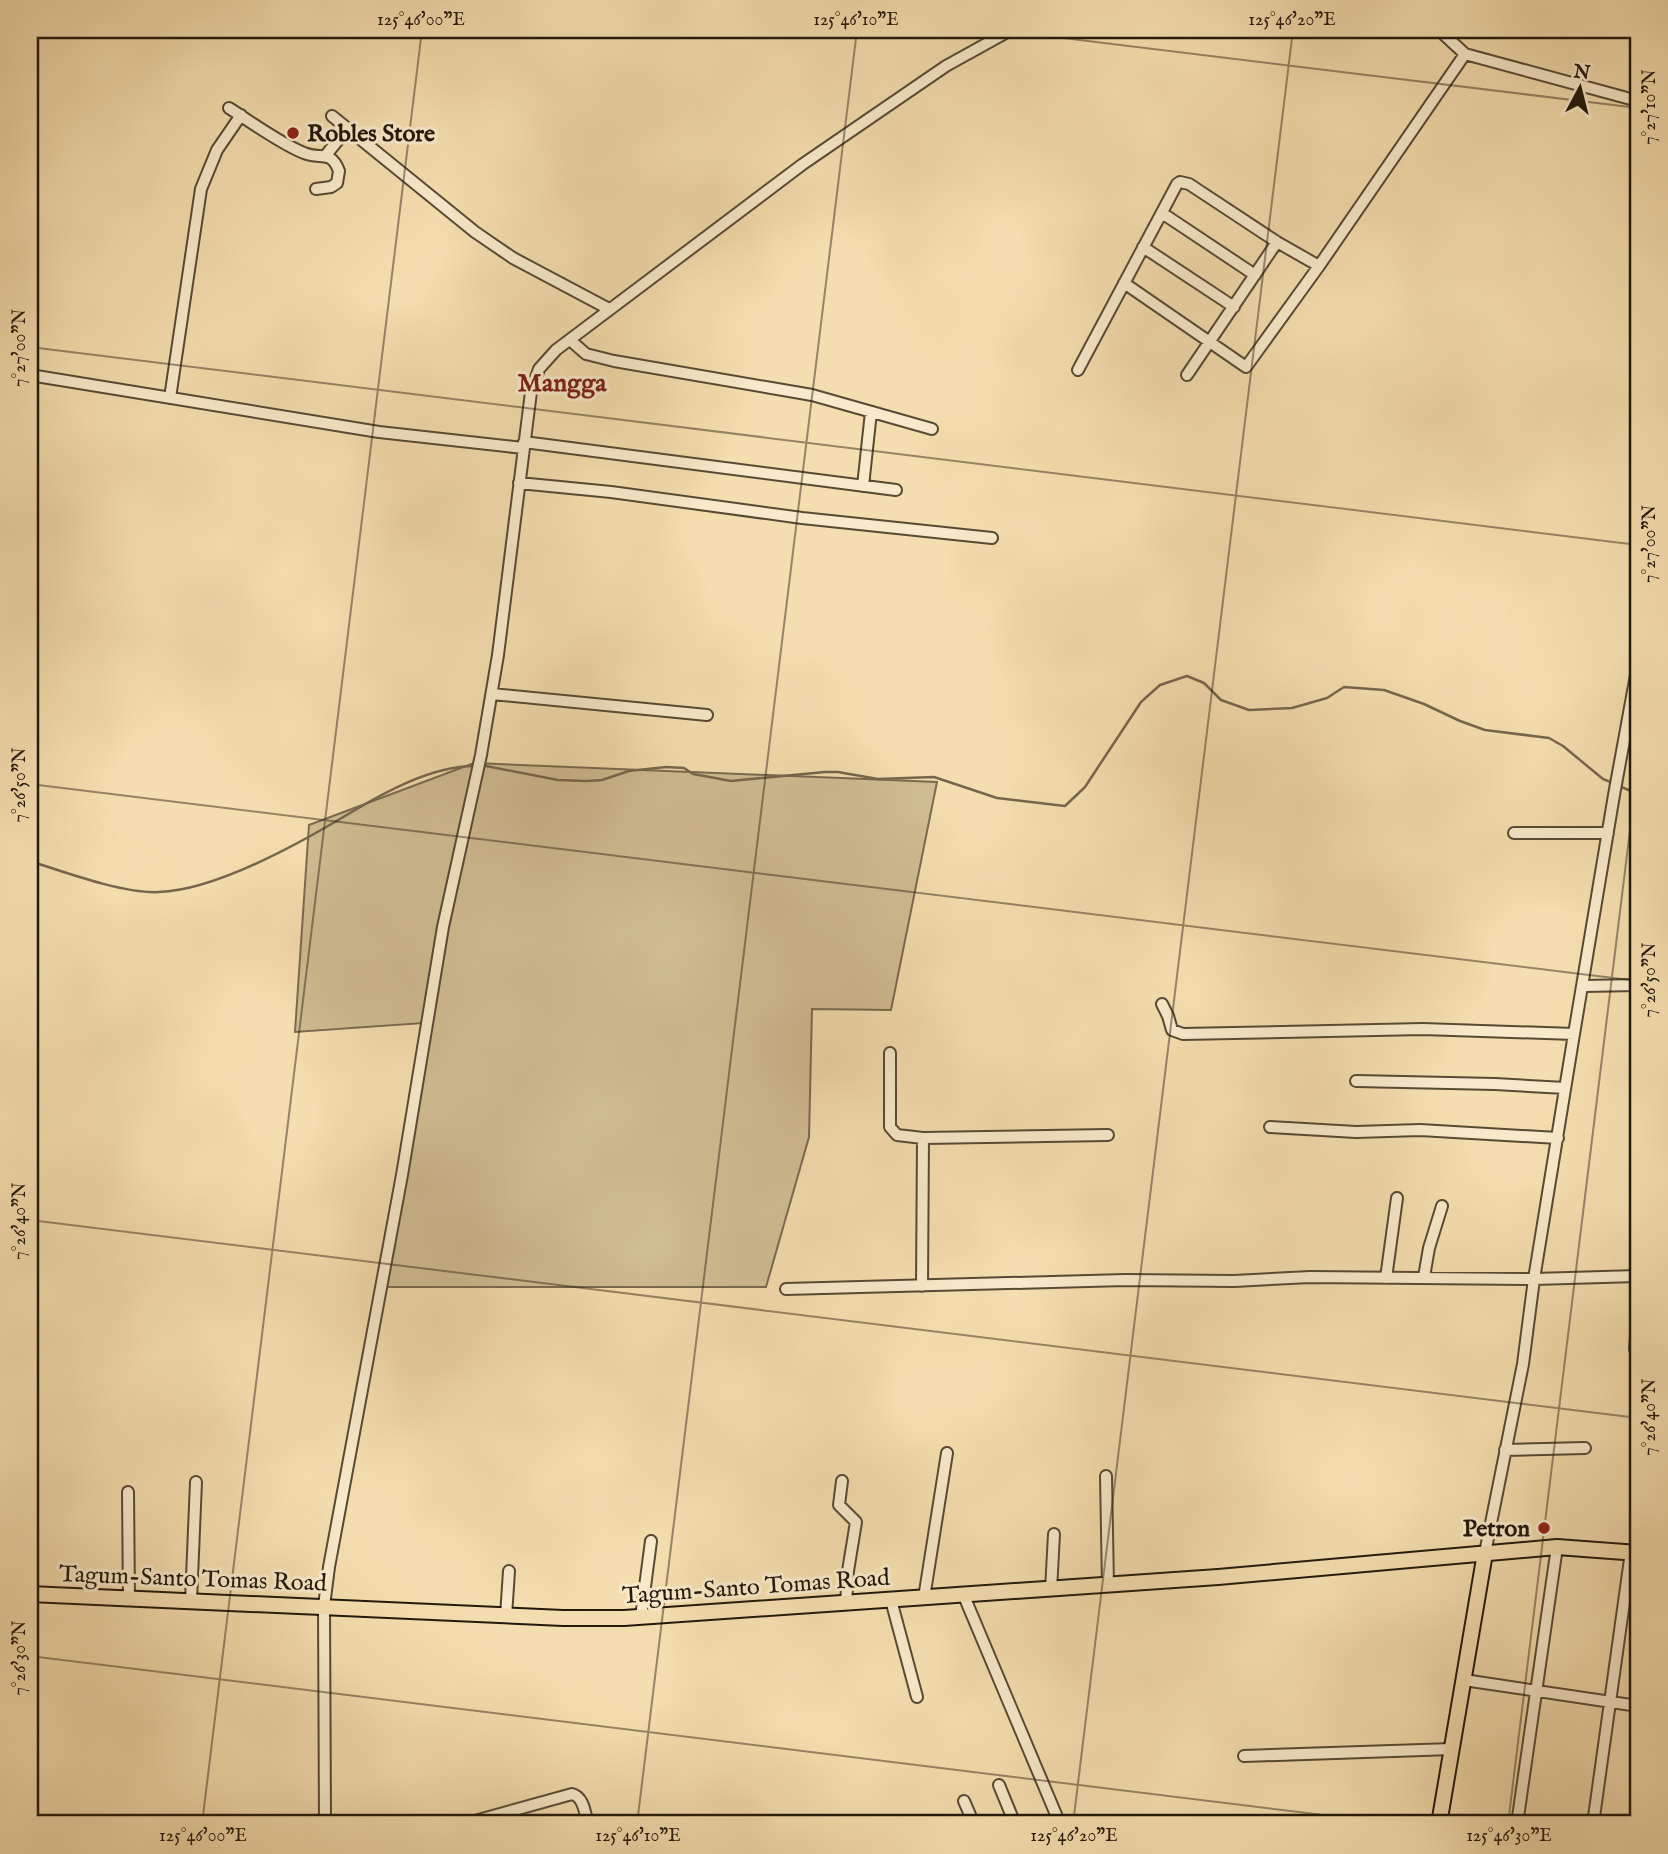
<svg xmlns="http://www.w3.org/2000/svg" width="1668" height="1854" font-family="'IM FELL English',serif">
<style>
.green{fill:#d0bc92;stroke:#7a6a4f;stroke-width:2}
.lines{fill:none;stroke-linecap:round;stroke-linejoin:round}
.stream{stroke:#76664c;stroke-width:2.5}
.minor-casing{stroke:#574a34;stroke-width:14}
.major-casing{stroke:#23190c;stroke-width:18}
.minor{stroke:#f8e9ca;stroke-width:10}
.major{stroke:#f4ddae;stroke-width:14}
.ticks{fill:none;stroke:#23190c;stroke-width:2;stroke-opacity:0.45}
.poi-dot{fill:#8f2418;stroke:#f8e9ca;stroke-width:2.5}
.labels{text-anchor:middle;stroke-width:6;stroke-linejoin:round;paint-order:stroke}
.poi-label{font-size:24px;font-weight:bold;fill:#23190c;stroke:#f8e9ca;text-anchor:start}
.street-label{font-size:24px;fill:#23190c;stroke:#f8e9ca}
.neighbourhood-label{font-size:26px;font-weight:bold;fill:#7a1f14;stroke:#f8e9ca}
.neatline{fill:none;stroke:#23190c;stroke-width:2.5}
.ticks-label{font-size:18px;text-anchor:middle;fill:#23190c}
</style>
<rect width="100%" height="100%" fill="#f4ddae"/>
<filter id="stains"><feTurbulence type="fractalNoise" baseFrequency=".00286" numOctaves="4"/><feColorMatrix values="0 0 0 0 .2 0 0 0 0 .09 0 0 0 0 .02 0 0 0 .5 -.17"/></filter>
<radialGradient id="worn" r=".72"><stop offset=".6" stop-color="#630" stop-opacity="0"/><stop offset="1" stop-color="#630" stop-opacity=".3"/></radialGradient>
<path class="green" d="M 474,763 L 937,782 L 891,1010 L 812,1009 L 809,1137 L 766,1287 L 379,1287 L 423,1023 L 295,1032 L 309,825 Z"/>
<g class="lines">
<path class="stream" d="M 486,766 L 558,780 L 587,781 L 602,780 L 629,771 L 666,767 L 684,768 L 693,774 L 731,781 L 825,772 L 838,772 L 878,779 L 934,777 L 997,798 L 1065,806 L 1085,787 L 1141,702 L 1160,685 L 1187,676 L 1204,683 L 1221,700 L 1249,710 L 1292,708 L 1327,698 L 1344,687 L 1384,690 L 1424,704 L 1460,721 L 1485,730 L 1549,738 L 1563,746 L 1603,779 L 1613,783
M 1619,786 L 1638,794
M 30,861 C 64,872 124,894 159,892 C 216,890 302,842 350,813 C 385,792 432,766 474,766"/>
<defs>
<path id="minor" d="M 1439,30 L 1465,54 L 1638,101
M 229,108 C 251,122 281,144 304,153 C 320,160 331,149 339,171 L 337,183 L 331,187 L 316,189
M 332,116 L 475,232 L 513,258 L 609,309
M 326,155 L 347,129
M 1162,213 L 1255,275
M 1143,247 L 1234,307
M 1124,283 L 1246,367 L 1319,266 L 1465,54
M 570,340 L 586,354 L 614,361 L 812,395 L 932,429
M 1078,370 L 1177,184 L 1180,182 L 1189,184 L 1277,242 L 1319,266
M 30,375 L 379,432 L 523,448
M 1187,375 L 1277,242
M 170,398 L 201,189 L 217,150 L 241,115
M 524,442 L 896,490
M 519,483 L 611,492 L 802,518 L 992,538
M 863,486 L 871,412
M 492,694 L 707,715
M 1514,833 L 1608,833
M 1583,986 L 1638,985
M 1162,1004 L 1168,1016 L 1172,1030 L 1183,1034 L 1423,1029 L 1574,1034
M 890,1053 L 890,1127 L 897,1135 L 923,1138
M 1356,1081 L 1495,1084 L 1565,1088
M 1270,1127 L 1356,1132 L 1420,1130 L 1558,1138
M 1424,1277 L 1429,1248 L 1442,1206
M 1386,1278 L 1397,1198
M 922,1286 L 923,1138 L 1108,1135
M 786,1289 L 1125,1280 L 1234,1281 L 1310,1277 L 1534,1279 L 1638,1276
M 1635,1349 L 1638,1309
M 1505,1450 L 1585,1448
M 1106,1476 L 1108,1586
M 842,1481 L 839,1505 L 856,1522 L 848,1571 L 846,1604
M 128,1492 L 129,1599
M 1485,1553 L 1523,1364 L 1534,1279 L 1574,1034 L 1614,795 L 1638,664
M 1051,1590 L 1054,1534
M 964,1596 L 1060,1824
M 924,1598 L 947,1453
M 891,1600 L 917,1697
M 191,1601 L 196,1482
M 506,1616 L 509,1571
M 641,1617 L 651,1541
M 1464,1680 L 1638,1706
M 1244,1756 L 1452,1749
M 999,1785 L 1015,1824
M 964,1801 L 974,1824
M 936,1822 L 937,1824
M 325,1824 L 324,1606 L 329,1567 L 402,1175 L 443,927 L 481,755 L 498,655 L 531,392 L 539,369 L 556,350 L 803,164 L 946,66 L 1011,30
M 464,1824 L 572,1794 C 584,1797 585,1814 588,1824
M 1517,1824 L 1557,1547
M 1593,1824 L 1631,1552"/>
<path id="major" d="M 30,1594 L 563,1618 L 624,1618 L 1218,1577 L 1557,1547 L 1638,1553
M 1439,1824 L 1485,1553"/>
</defs>
<use href="#minor" class="minor-casing"/>
<use href="#major" class="major-casing"/>
<use href="#minor" class="minor"/>
<use href="#major" class="major"/>
</g>
<path class="ticks" d="M 997,30 L 1638,108M 30,347 L 1638,545M 30,784 L 1638,981M 30,1220 L 1638,1418M 30,1656 L 1396,1824M 202,1824 L 422,30M 637,1824 L 857,30M 1073,1824 L 1293,30M 1508,1824 L 1638,765"/>
<g class="poi-dot">
<circle cx="293" cy="133" r="7"/>
<circle cx="1544" cy="1528" r="7"/>
</g>
<g class="labels">
<g class="poi-label">
<text x="307" y="141">Robles Store</text>
<text x="1530" y="1536" text-anchor="end">Petron</text>
</g>
<g class="street-label">
<text transform="translate(193 1578) rotate(2)" y="8">Tagum-Santo Tomas Road</text>
<text transform="translate(756 1586) rotate(-4)" y="8">Tagum-Santo Tomas Road</text>
</g>
<g class="neighbourhood-label">
<text x="562" y="391">Mangga</text>
</g>
</g>
<rect width="1668" height="1854" fill="none" stroke="#f4ddae" stroke-width="77"/>
<g transform="translate(1580 88) rotate(7)" stroke="#f8e9ca" stroke-width="5" paint-order="stroke">
<path d="M0-5L12 26L0 18L-12 26Z" fill="#23190c"/>
<text y="-10" font-size="19" font-weight="bold" text-anchor="middle" fill="#23190c">N</text>
</g>
<rect x="38" y="38" width="1592" height="1777" class="neatline"/>
<g class="ticks-label">
<text x="421" y="25">125°46'00"E</text>
<text x="856" y="25">125°46'10"E</text>
<text x="1292" y="25">125°46'20"E</text>
<text transform="translate(1649 107) rotate(-90)" y="6">7°27'10"N</text>
<text transform="translate(19 348) rotate(-90)" y="6">7°27'00"N</text>
<text transform="translate(1649 544) rotate(-90)" y="6">7°27'00"N</text>
<text transform="translate(19 785) rotate(-90)" y="6">7°26'50"N</text>
<text transform="translate(1649 980) rotate(-90)" y="6">7°26'50"N</text>
<text transform="translate(19 1221) rotate(-90)" y="6">7°26'40"N</text>
<text transform="translate(1649 1417) rotate(-90)" y="6">7°26'40"N</text>
<text transform="translate(19 1658) rotate(-90)" y="6">7°26'30"N</text>
<text x="203" y="1841">125°46'00"E</text>
<text x="638" y="1841">125°46'10"E</text>
<text x="1074" y="1841">125°46'20"E</text>
<text x="1509" y="1841">125°46'30"E</text>
</g>
<rect width="100%" height="100%" filter="url(#stains)"/>
<rect width="100%" height="100%" fill="url(#worn)"/>
</svg>
